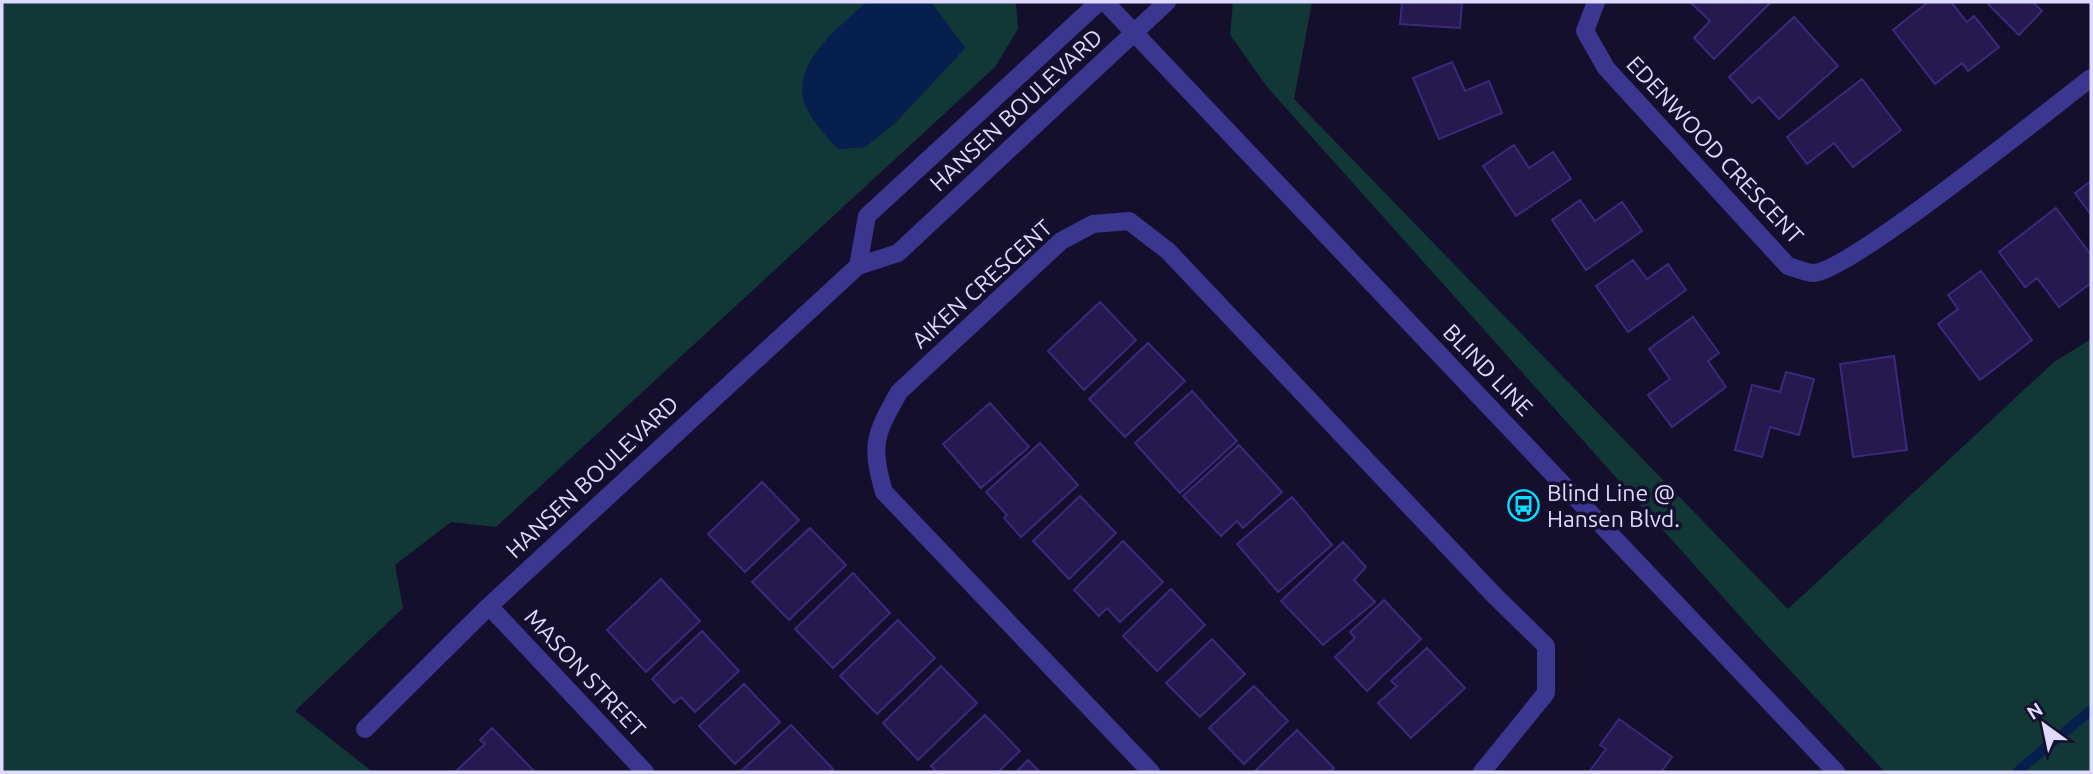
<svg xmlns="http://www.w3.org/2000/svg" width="2093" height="774" font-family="Ubuntu,sans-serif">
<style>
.green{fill:#113736}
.water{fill:#061f4e}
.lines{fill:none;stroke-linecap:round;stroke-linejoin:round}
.stream{stroke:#061f4e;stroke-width:10}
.building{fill:#25194f;stroke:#3c297d;stroke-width:2}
.minor{stroke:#3b368f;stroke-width:18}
.labels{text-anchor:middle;stroke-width:7;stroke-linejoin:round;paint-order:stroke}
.street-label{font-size:23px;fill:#dfdaff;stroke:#140f2c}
.poi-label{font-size:23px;fill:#dfdaff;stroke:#140f2c;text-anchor:start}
</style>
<rect width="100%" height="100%" fill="#140f2c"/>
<path class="green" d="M 2,2 L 870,2 L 863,5 L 807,109 L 838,149 L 865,147 L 895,123 L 965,48 L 933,5 L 926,2 L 1016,2 L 1018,29 L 995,67 L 496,527 L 451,522 L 395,565 L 403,608 L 295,711 L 373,772 L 2,772 Z
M 1233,2 L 1312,2 L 1294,99 L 1788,609 L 2054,362 L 2091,339 L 2091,772 L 1885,772 L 1755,633 L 1268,88 L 1230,35 Z"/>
<path class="water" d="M 870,2 L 926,2 L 933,5 L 965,48 L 895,123 L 865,147 L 838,149 C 827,137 814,124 807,109 C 787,67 836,30 863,5 Z"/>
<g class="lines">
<path class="stream" d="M 2017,772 L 2091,710"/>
</g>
<path class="building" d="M 1402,2 L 1462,2 L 1460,28 L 1400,24 Z
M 1690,2 L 1771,2 L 1714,59 L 1694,38 L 1710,21 Z
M 1928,2 L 1951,2 L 1967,22 L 1974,16 L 1999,47 L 1968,71 L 1962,63 L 1935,84 L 1893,30 Z
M 1991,2 L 2033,2 L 2042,11 L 2019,35 L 1988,4 Z
M 1794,17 L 1838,66 L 1779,119 L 1759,97 L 1752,103 L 1729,77 Z
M 1452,62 L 1465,91 L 1489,81 L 1502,113 L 1439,139 L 1413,78 Z
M 1862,79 L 1901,130 L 1853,167 L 1834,143 L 1807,164 L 1787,137 Z
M 1514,145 L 1529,168 L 1553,152 L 1571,179 L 1516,216 L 1483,166 Z
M 2091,181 L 2091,215 L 2075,193 Z
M 1580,200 L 1595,221 L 1622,202 L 1642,231 L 1586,270 L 1552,220 Z
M 2056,208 L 2091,255 L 2091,283 L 2059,307 L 2037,278 L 2025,287 L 1999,252 Z
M 1633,260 L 1647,279 L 1668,264 L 1686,290 L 1628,332 L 1596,286 Z
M 1981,271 L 2032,340 L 1980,380 L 1938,324 L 1958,309 L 1948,295 Z
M 1100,302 L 1136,340 L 1084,390 L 1048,351 Z
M 1693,317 L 1719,353 L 1708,361 L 1726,387 L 1672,427 L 1648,395 L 1670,379 L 1649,349 Z
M 1148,343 L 1185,381 L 1125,437 L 1089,399 Z
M 1894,356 L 1907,450 L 1853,457 L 1840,364 Z
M 1786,372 L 1814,379 L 1799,435 L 1770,427 L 1762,457 L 1735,450 L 1752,385 L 1780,392 Z
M 1192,391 L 1237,441 L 1180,493 L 1135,443 Z
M 990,403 L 1029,447 L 981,488 L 943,444 Z
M 1040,443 L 1078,485 L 1021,537 L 1004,518 L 1007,515 L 986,492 Z
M 1239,445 L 1282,492 L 1243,528 L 1237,521 L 1221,536 L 1183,496 Z
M 762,482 L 799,520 L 745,572 L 708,534 Z
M 1080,496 L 1116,533 L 1069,579 L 1033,541 Z
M 1292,497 L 1332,545 L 1278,592 L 1237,544 Z
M 810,528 L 846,565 L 789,620 L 752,582 Z
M 1123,541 L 1163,582 L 1120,622 L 1107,608 L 1099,616 L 1074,590 Z
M 1343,542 L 1366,567 L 1354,580 L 1375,602 L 1323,645 L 1281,601 Z
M 853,573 L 890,613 L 833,668 L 795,629 Z
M 661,579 L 700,621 L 646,672 L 607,630 Z
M 1171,589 L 1205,625 L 1157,671 L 1123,636 Z
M 1384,600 L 1421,639 L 1367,691 L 1335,657 L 1355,638 L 1350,632 Z
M 898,620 L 935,658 L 877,714 L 840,676 Z
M 702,631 L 739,671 L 695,712 L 681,697 L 674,703 L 652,679 Z
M 1212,639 L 1245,674 L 1200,717 L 1166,683 Z
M 1427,648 L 1465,688 L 1411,738 L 1378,703 L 1397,686 L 1391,681 Z
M 941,666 L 977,703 L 918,760 L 883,723 Z
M 744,684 L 780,722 L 735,764 L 699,726 Z
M 1254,686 L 1288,721 L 1244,764 L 1209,728 Z
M 985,715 L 1020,751 L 998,772 L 937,772 L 931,766 Z
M 1619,719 L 1672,757 L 1661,772 L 1589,772 L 1606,749 L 1600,745 Z
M 791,725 L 833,769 L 830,772 L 740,772 Z
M 492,728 L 535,772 L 455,772 L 485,744 L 480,740 Z
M 1297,730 L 1334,768 L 1330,772 L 1254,772 Z
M 1028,760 L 1040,772 L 1016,772 Z"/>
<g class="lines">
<path class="minor" d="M 1105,2 L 1836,772
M 1596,2 L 1585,31 L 1606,68 L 1788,266 C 1795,268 1806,273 1814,273 C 1850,271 2050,109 2091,78
M 858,266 L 867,216 L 1099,2
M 489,606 L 645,772
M 365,729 L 489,606 L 858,266 L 898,253 L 1167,2
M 1151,772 L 884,492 C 870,444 875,435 899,392 L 1061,241 L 1093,224 L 1129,221 L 1168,251 L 1494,595 L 1546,646 L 1546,693 L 1482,772"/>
</g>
<defs>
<symbol id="bus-ring" viewBox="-11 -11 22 22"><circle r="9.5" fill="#140f2c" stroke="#06e1ff" stroke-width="1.5"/><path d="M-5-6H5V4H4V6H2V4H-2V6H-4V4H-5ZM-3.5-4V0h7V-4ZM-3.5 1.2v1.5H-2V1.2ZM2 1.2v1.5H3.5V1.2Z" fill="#06e1ff"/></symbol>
</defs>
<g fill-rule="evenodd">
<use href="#bus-ring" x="1506" y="488" width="35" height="35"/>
</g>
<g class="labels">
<g class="street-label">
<text transform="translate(1016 110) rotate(-43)" y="8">HANSEN BOULEVARD</text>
<text transform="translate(1715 150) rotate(47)" y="8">EDENWOOD CRESCENT</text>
<text transform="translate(982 284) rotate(-42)" y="8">AIKEN CRESCENT</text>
<text transform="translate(1488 370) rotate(46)" y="8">BLIND LINE</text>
<text transform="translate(592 477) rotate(-43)" y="8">HANSEN BOULEVARD</text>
<text transform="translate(585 673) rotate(47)" y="8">MASON STREET</text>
</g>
<g class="poi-label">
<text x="1547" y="501">Blind Line @<tspan x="1547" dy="26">Hansen Blvd.</tspan></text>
</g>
</g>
<rect width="2093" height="774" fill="none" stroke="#dfdaff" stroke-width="7"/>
<g transform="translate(2044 725) rotate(327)" stroke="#140f2c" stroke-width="5" paint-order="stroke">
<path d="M0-5L12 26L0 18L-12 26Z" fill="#dfdaff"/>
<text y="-10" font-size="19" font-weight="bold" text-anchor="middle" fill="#dfdaff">N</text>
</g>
</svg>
